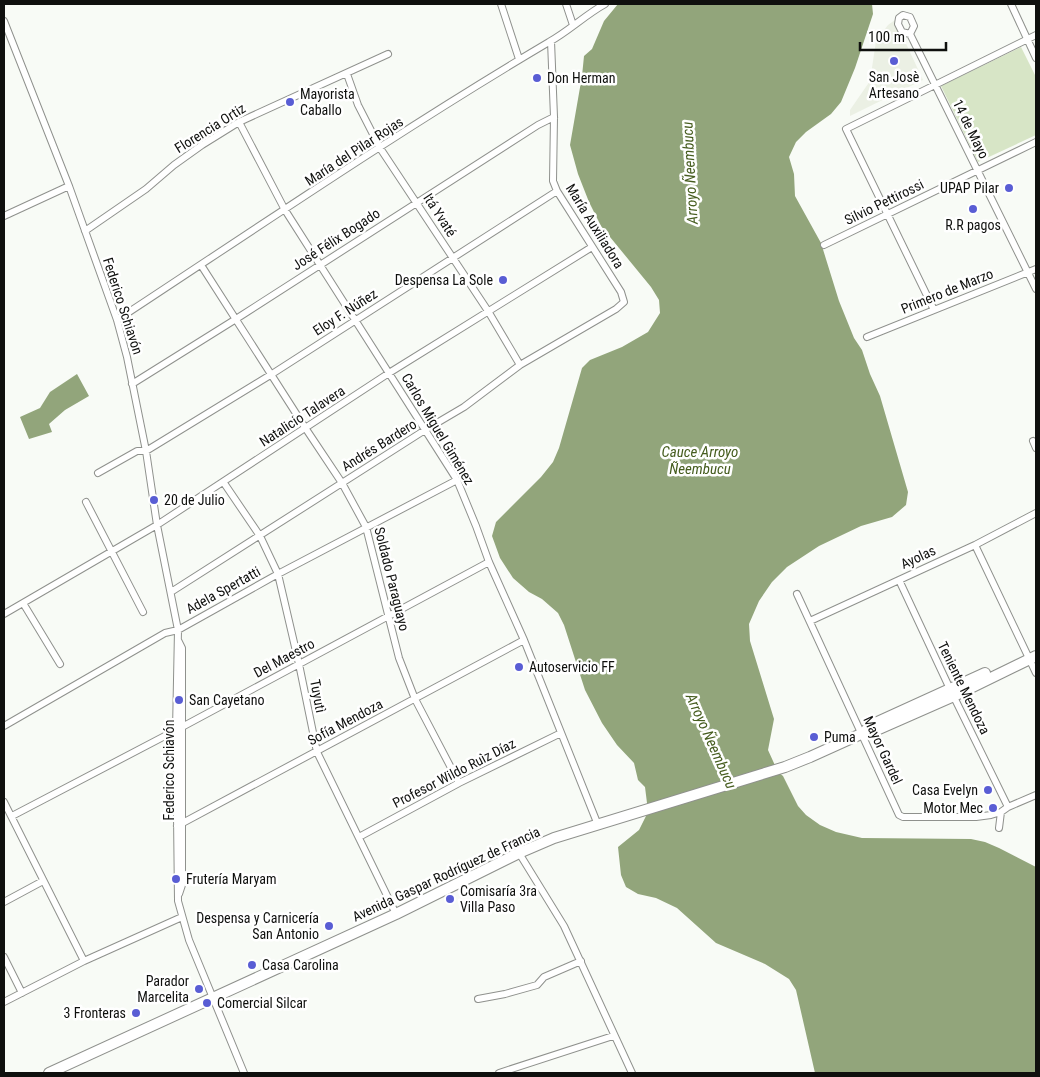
<svg xmlns="http://www.w3.org/2000/svg" width="1040" height="1077" font-family="'Roboto Condensed',sans-serif">
<style>
.built{fill:#ebf0e4}
.park{fill:#d7e5c6}
.water{fill:#92a57b}
.lines{fill:none;stroke-linecap:round;stroke-linejoin:round}
.minor-casing{stroke:#8f918d;stroke-width:8}
.primary-casing{stroke:#8f918d;stroke-width:12}
.minor{stroke:#fff;stroke-width:6}
.primary{stroke:#fff;stroke-width:10}
.poi-dot{fill:#595dd4;stroke:#fff;stroke-width:2}
.labels{text-anchor:middle;stroke-width:5;stroke-linejoin:round;paint-order:stroke}
.poi-label{font-size:14px;fill:#0f100e;stroke:#fff;text-anchor:start}
.street-label{font-size:14px;fill:#0f100e;stroke:#fff}
.water-label{font-size:15px;font-style:italic;fill:#465d1f;stroke:#fff}
</style>
<rect width="100%" height="100%" fill="#f8fbf6"/>
<path class="built" d="M 895,20 L 923,80 L 850,116 L 850,110 L 870,81 L 876,41 L 888,25 Z"/>
<path class="park" d="M 1021,47 L 1036,77 L 1036,135 L 978,162 L 941,86 Z"/>
<path class="water" d="M 618,4 L 872,4 L 873,14 L 855,68 L 841,102 L 831,114 L 806,132 L 796,142 L 789,157 L 794,174 L 795,196 L 821,243 L 839,301 L 854,338 L 862,350 L 870,374 L 880,396 L 908,492 L 906,505 L 892,517 L 861,526 L 819,546 L 787,567 L 772,582 L 759,601 L 749,624 L 750,641 L 774,719 L 768,750 L 778,772 L 783,776 L 798,806 L 806,815 L 820,825 L 836,832 L 862,838 L 971,839 L 985,842 L 999,848 L 1036,867 L 1036,1073 L 815,1073 L 796,990 L 789,979 L 765,964 L 716,943 L 677,908 L 656,898 L 638,894 L 626,887 L 621,875 L 618,847 L 639,830 L 646,816 L 648,811 L 645,787 L 638,780 L 634,763 L 617,745 L 602,723 L 585,690 L 564,625 L 558,613 L 542,599 L 529,592 L 513,578 L 500,558 L 492,536 L 496,522 L 541,477 L 553,462 L 559,448 L 582,368 L 590,360 L 622,347 L 648,332 L 660,313 L 659,300 L 651,287 L 601,226 L 589,202 L 578,174 L 570,145 L 582,76 L 584,56 L 592,49 L 604,21 Z
M 77,374 L 89,396 L 65,410 L 49,424 L 52,432 L 29,439 L 20,417 L 40,408 L 50,392 Z"/>
<g class="lines">
<defs>
<path id="minor" d="M 501,4 L 519,59
M 566,4 L 573,25
M 1011,4 L 1036,58
M 903,15 L 910,17 L 914,26 L 910,34 L 902,32 L 898,24 L 899,18 Z
M 4,21 L 69,186 L 117,320 L 127,357 L 146,451 L 157,525 L 178,630 L 176,730 L 178,901 L 189,940 L 244,1073
M 910,34 L 1036,289
M 347,74 L 358,105 L 380,148 L 488,311 L 520,365
M 239,122 L 285,210 L 457,480 L 476,526 L 489,562 L 524,640 L 598,825
M 4,216 L 69,186
M 85,231 L 146,189 L 174,165 L 202,145 L 239,122 L 388,54
M 824,245 L 1036,142
M 201,265 L 306,429 L 342,483 L 366,527 L 399,658 L 415,699 L 459,783
M 934,310 L 846,129 L 1036,35
M 117,320 C 260,226 402,129 549,42 C 569,31 585,15 605,4
M 867,337 L 1036,269
M 132,384 L 236,319 L 538,125 L 554,117
M 1033,441 L 1036,448
M 98,473 L 137,451 L 146,451 L 272,374 L 557,191
M 224,483 L 260,536 L 278,574 L 299,664 L 317,752 L 396,914
M 86,502 L 143,612
M 975,545 L 1036,673
M 899,580 L 950,689 L 1008,807
M 171,592 L 425,430 L 464,407 L 520,365 L 616,309 L 624,302 L 621,292 L 557,191 L 553,181 L 554,117 L 551,41
M 797,594 L 899,815 L 903,817 L 976,817 L 991,815 L 1001,812 L 1008,807 L 1036,795
M 23,603 L 60,664
M 4,614 L 157,525 L 389,373 L 592,247
M 810,621 L 975,545 L 1036,513
M 178,640 L 182,648 L 182,885 L 179,894
M 4,726 L 165,633 L 178,630 L 278,574 L 457,480
M 4,802 L 84,961
M 12,816 L 182,727 L 489,562
M 177,826 L 524,640
M 999,828 L 1001,812
M 359,837 L 459,783 L 561,733
M 519,853 L 564,926 L 632,1073
M 4,902 L 43,881
M 4,957 L 22,993
M 478,999 L 505,994 L 537,985 L 544,977 L 581,961
M 4,1002 L 84,961 L 182,917
M 499,1073 L 613,1036"/>
<path id="primary" d="M 866,730 L 873,724 L 985,673
M 49,1073 L 396,914 L 519,853 L 554,838 L 785,767 L 810,757 L 861,734 L 879,729 L 954,696 L 1036,656"/>
</defs>
<use href="#minor" class="minor-casing"/>
<use href="#primary" class="primary-casing"/>
<use href="#minor" class="minor"/>
<use href="#primary" class="primary"/>
</g>
<g class="poi-dot">
<circle cx="894" cy="61" r="5"/>
<circle cx="537" cy="78" r="5"/>
<circle cx="290" cy="102" r="5"/>
<circle cx="1009" cy="188" r="5"/>
<circle cx="973" cy="209" r="5"/>
<circle cx="503" cy="280" r="5"/>
<circle cx="154" cy="500" r="5"/>
<circle cx="519" cy="667" r="5"/>
<circle cx="179" cy="700" r="5"/>
<circle cx="814" cy="737" r="5"/>
<circle cx="988" cy="790" r="5"/>
<circle cx="993" cy="808" r="5"/>
<circle cx="176" cy="879" r="5"/>
<circle cx="450" cy="899" r="5"/>
<circle cx="329" cy="926" r="5"/>
<circle cx="252" cy="965" r="5"/>
<circle cx="199" cy="989" r="5"/>
<circle cx="207" cy="1003" r="5"/>
<circle cx="136" cy="1013" r="5"/>
</g>
<g class="labels">
<g class="poi-label">
<text x="894" y="82" text-anchor="middle">San Josè<tspan x="894" dy="16">Artesano</tspan></text>
<text x="547" y="83">Don Herman</text>
<text x="300" y="99">Mayorista<tspan x="300" dy="16">Caballo</tspan></text>
<text x="999" y="193" text-anchor="end">UPAP Pilar</text>
<text x="973" y="230" text-anchor="middle">R.R pagos</text>
<text x="493" y="285" text-anchor="end">Despensa La Sole</text>
<text x="164" y="505">20 de Julio</text>
<text x="529" y="672">Autoservicio FF</text>
<text x="189" y="705">San Cayetano</text>
<text x="824" y="742">Puma</text>
<text x="978" y="795" text-anchor="end">Casa Evelyn</text>
<text x="983" y="813" text-anchor="end">Motor Mec</text>
<text x="186" y="884">Frutería Maryam</text>
<text x="460" y="896">Comisaría 3ra<tspan x="460" dy="16">Villa Paso</tspan></text>
<text x="319" y="923" text-anchor="end">Despensa y Carnicería<tspan x="319" dy="16">San Antonio</tspan></text>
<text x="262" y="970">Casa Carolina</text>
<text x="189" y="986" text-anchor="end">Parador<tspan x="189" dy="16">Marcelita</tspan></text>
<text x="217" y="1008">Comercial Silcar</text>
<text x="126" y="1018" text-anchor="end">3 Fronteras</text>
</g>
<g class="street-label">
<text transform="translate(210 128) rotate(-32)" y="5">Florencia Ortiz</text>
<text transform="translate(971 129) rotate(64)" y="5">14 de Mayo</text>
<text transform="translate(354 151) rotate(-33)" y="5">María del Pilar Rojas</text>
<text transform="translate(884 202) rotate(-26)" y="5">Silvio Pettirossi</text>
<text transform="translate(440 215) rotate(57)" y="5">Itá Yvaté</text>
<text transform="translate(595 226) rotate(58)" y="5">María Auxiliadora</text>
<text transform="translate(336 239) rotate(-33)" y="5">José Félix Bogado</text>
<text transform="translate(947 291) rotate(-22)" y="5">Primero de Marzo</text>
<text transform="translate(123 306) rotate(72)" y="5">Federico Schiavón</text>
<text transform="translate(345 312) rotate(-33)" y="5">Eloy F. Núñez</text>
<text transform="translate(302 416) rotate(-33)" y="5">Natalicio Talavera</text>
<text transform="translate(438 429) rotate(59)" y="5">Carlos Miguel Giménez</text>
<text transform="translate(379 445) rotate(-32)" y="5">Andrés Bardero</text>
<text transform="translate(918 557) rotate(-25)" y="5">Ayolas</text>
<text transform="translate(392 579) rotate(76)" y="5">Soldado Paraguayo</text>
<text transform="translate(223 590) rotate(-29)" y="5">Adela Spertatti</text>
<text transform="translate(284 658) rotate(-28)" y="5">Del Maestro</text>
<text transform="translate(964 688) rotate(64)" y="5">Teniente Mendoza</text>
<text transform="translate(318 696) rotate(79)" y="5">Tuyutì</text>
<text transform="translate(345 722) rotate(-28)" y="5">Sofía Mendoza</text>
<text transform="translate(883 750) rotate(65)" y="5">Mayor Gardel</text>
<text transform="translate(169 770) rotate(-90)" y="5">Federico Schiavón</text>
<text transform="translate(454 773) rotate(-27)" y="5">Profesor Wildo Ruìz Díaz</text>
<text transform="translate(446 874) rotate(-25)" y="5">Avenida Gaspar Rodríguez de Francia</text>
</g>
<g class="water-label">
<text transform="translate(690 173) rotate(-93)" y="5">Arroyo Ñeembucu</text>
<text x="700" y="457">Cauce Arroyo<tspan x="700" dy="17">Ñeembucu</tspan></text>
<text transform="translate(711 741) rotate(66)" y="5">Arroyo Ñeembucu</text>
</g>
</g>
<rect width="1040" height="1077" fill="none" stroke="#0f100e" stroke-width="10"/>
<path d="M860 42v8h86v-8" fill="none" stroke="#0f100e" stroke-width="2.5"/>
<text x="868" y="42" font-size="15" fill="#0f100e" stroke="#ffffff" stroke-width="4" paint-order="stroke">100 m</text>
</svg>
